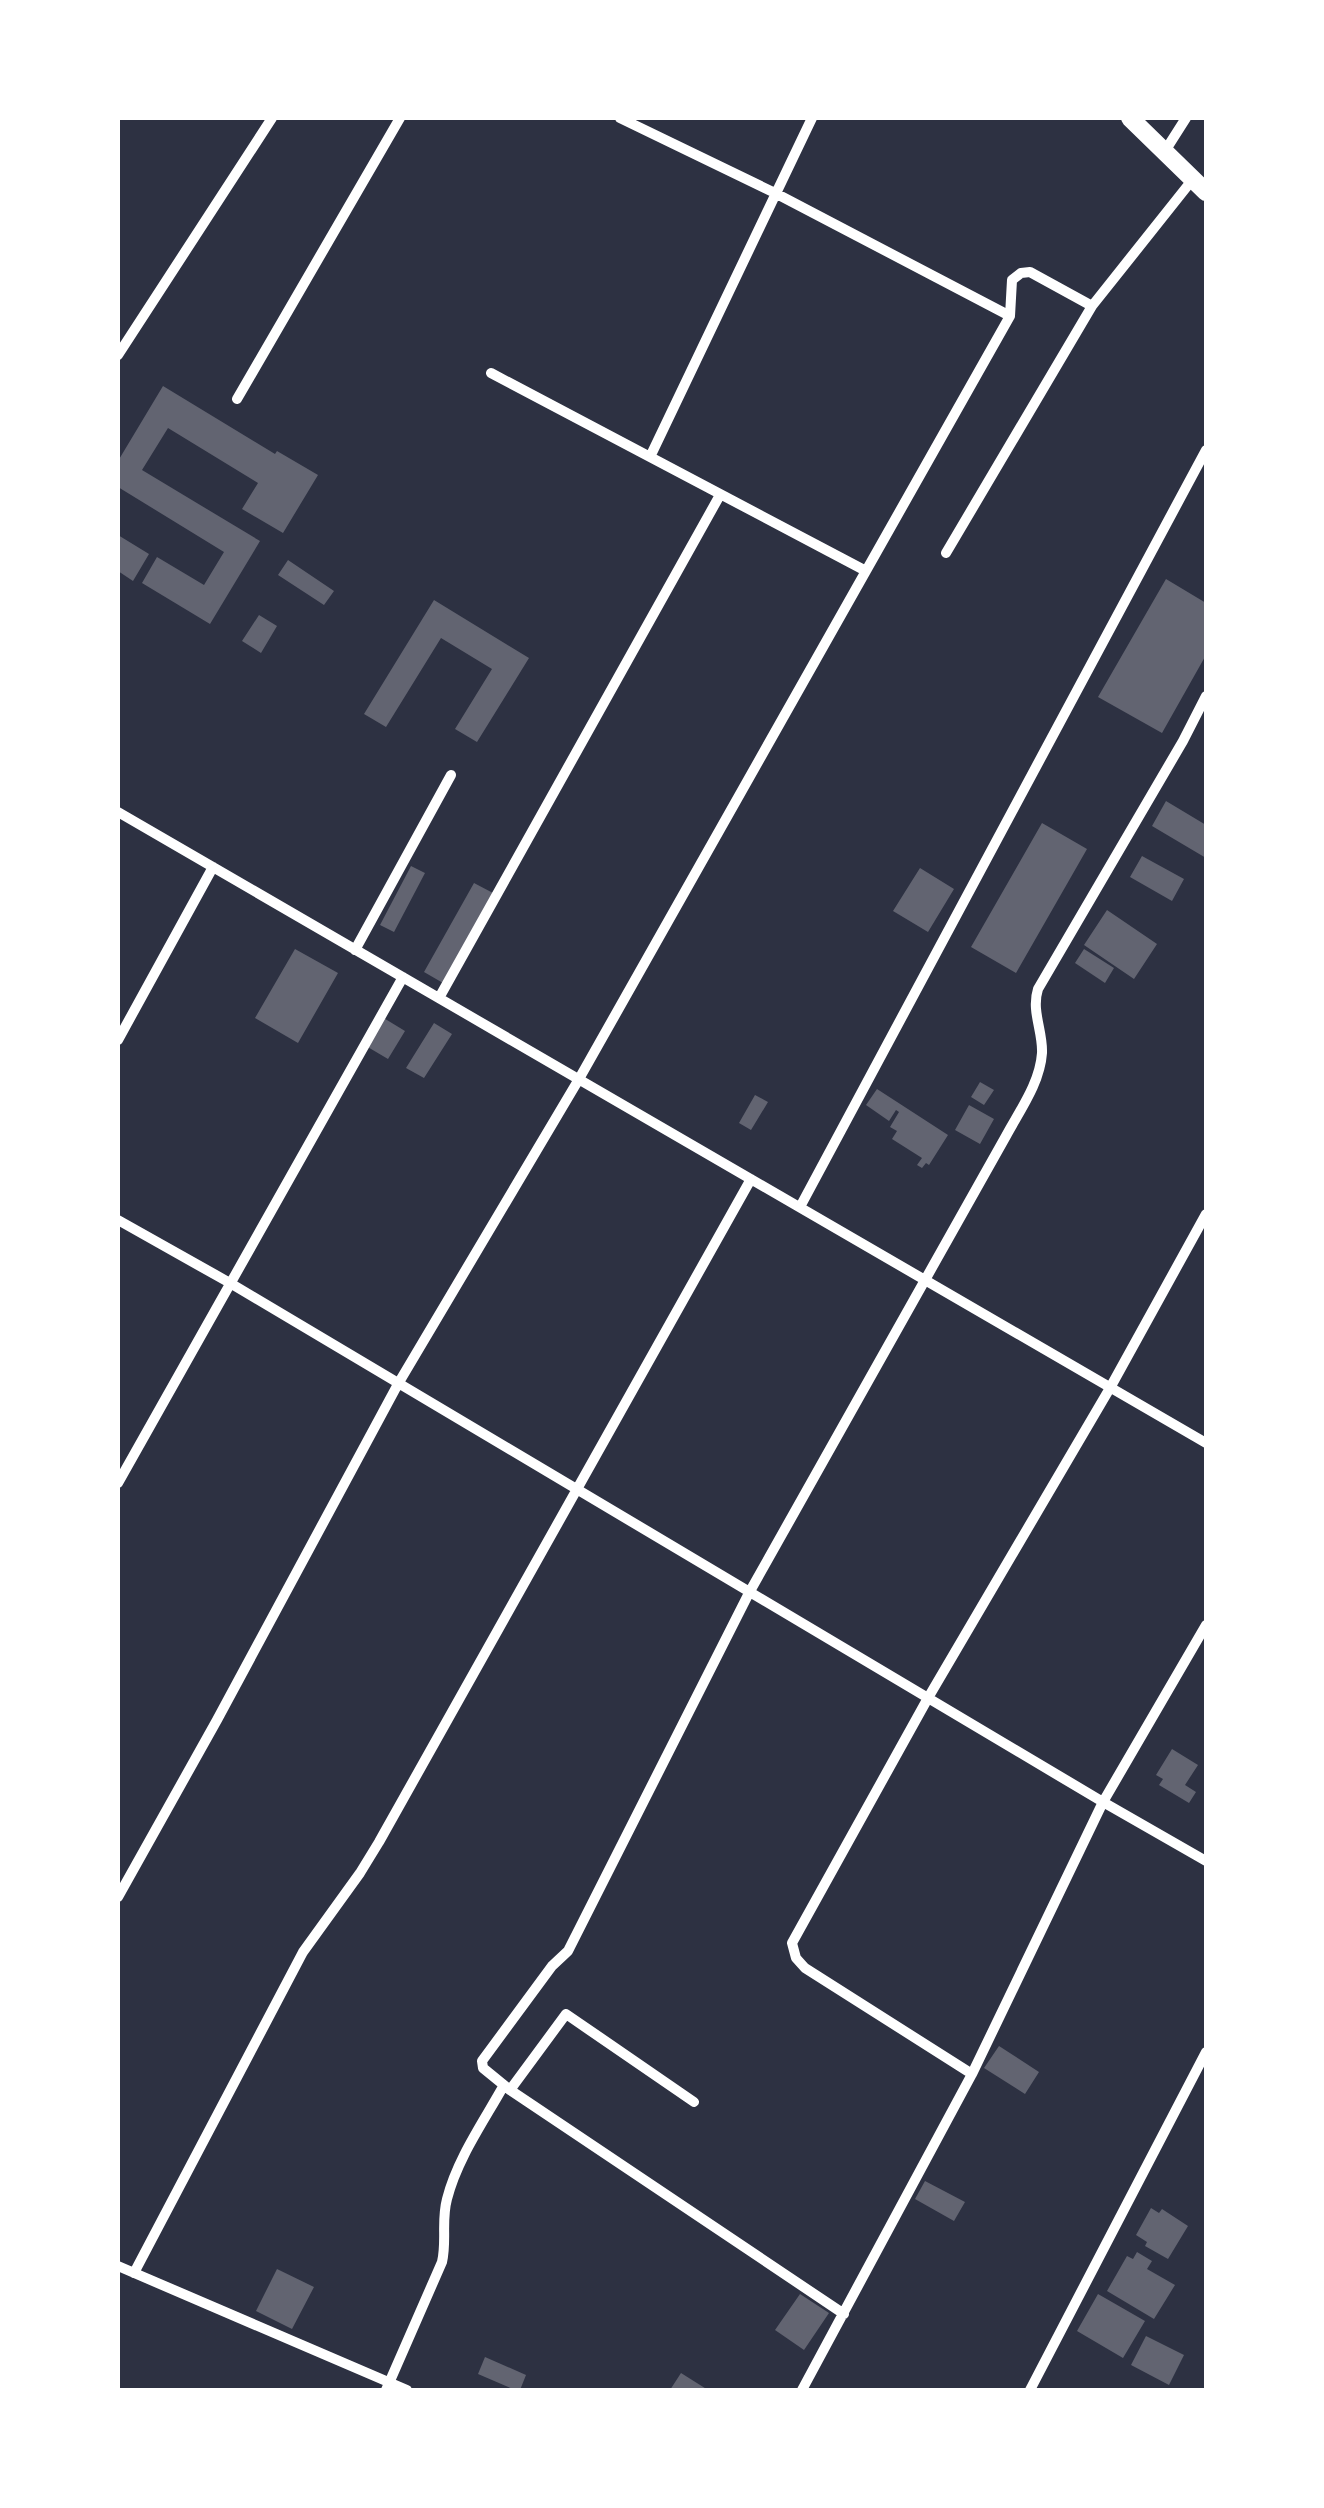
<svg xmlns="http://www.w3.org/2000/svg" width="1324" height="2508" font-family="'Varela Round',sans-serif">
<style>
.building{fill:#626471}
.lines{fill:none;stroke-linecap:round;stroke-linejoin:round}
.minor{stroke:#fff;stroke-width:10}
.secondary{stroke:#fff;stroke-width:18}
</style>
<rect width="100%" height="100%" fill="#2d3142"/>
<path class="building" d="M 163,386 L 275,454 L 277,451 L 318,475 L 283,533 L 242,509 L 258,483 L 168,428 L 142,470 L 260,541 L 210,624 L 142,583 L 157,557 L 204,585 L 224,552 L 118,487 L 118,461 Z
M 118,535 L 149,554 L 133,581 L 118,571 Z
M 288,560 L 334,591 L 324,605 L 278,575 Z
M 1166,579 L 1206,603 L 1206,655 L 1162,733 L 1098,697 Z
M 434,600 L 529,658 L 477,742 L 455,729 L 492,669 L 441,638 L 386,727 L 364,714 Z
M 259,615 L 277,626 L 261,653 L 242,641 Z
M 1166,801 L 1206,825 L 1206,858 L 1152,826 Z
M 1042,823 L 1087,849 L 1016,973 L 971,947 Z
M 1142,856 L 1184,879 L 1172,901 L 1130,877 Z
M 411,866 L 425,873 L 394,932 L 380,925 Z
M 920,868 L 954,889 L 928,932 L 893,911 Z
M 474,883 L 493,893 L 443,983 L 424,972 Z
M 1107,910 L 1157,944 L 1134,979 L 1084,945 Z
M 295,949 L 338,973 L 298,1043 L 255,1018 Z
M 1084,949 L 1114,968 L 1105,983 L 1075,963 Z
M 382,1017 L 405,1031 L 388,1059 L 366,1046 Z
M 434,1023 L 452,1034 L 424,1078 L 406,1068 Z
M 980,1082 L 994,1090 L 984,1105 L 971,1097 Z
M 877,1089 L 948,1135 L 929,1165 L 926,1163 L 922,1168 L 917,1165 L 922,1158 L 892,1139 L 897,1131 L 890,1127 L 899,1112 L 896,1110 L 889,1121 L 866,1105 Z
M 755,1095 L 768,1102 L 751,1130 L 739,1123 Z
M 969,1105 L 994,1119 L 980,1144 L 955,1130 Z
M 1172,1749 L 1198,1765 L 1185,1785 L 1196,1792 L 1189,1803 L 1159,1785 L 1163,1779 L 1156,1775 Z
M 999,2046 L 1039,2072 L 1025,2094 L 984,2068 Z
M 925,2181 L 965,2202 L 954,2221 L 915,2199 Z
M 1151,2208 L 1159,2213 L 1162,2209 L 1188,2226 L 1168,2259 L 1145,2246 L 1147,2242 L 1136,2235 Z
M 1137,2252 L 1152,2261 L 1147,2269 L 1175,2285 L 1154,2319 L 1107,2291 L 1127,2256 L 1133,2259 Z
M 277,2269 L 314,2287 L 292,2329 L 256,2311 Z
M 800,2294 L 829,2313 L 804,2350 L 775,2330 Z
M 1098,2294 L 1145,2321 L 1123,2358 L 1077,2331 Z
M 1146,2336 L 1184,2355 L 1169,2385 L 1131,2365 Z
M 485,2357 L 526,2375 L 520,2390 L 515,2390 L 478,2374 Z
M 681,2373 L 708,2390 L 670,2390 Z"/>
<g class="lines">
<path class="minor" d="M 620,118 L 775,193 L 1010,316
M 1165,151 L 1186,118
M 118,355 L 272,118
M 491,373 L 866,571
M 237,399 L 400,118
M 650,457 L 812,118
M 946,553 L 1092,306 L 1193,179
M 118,812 L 1206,1443
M 355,950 L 451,775
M 439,998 L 720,495
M 118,1040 L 213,867
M 800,1207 L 1206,450
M 118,1220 L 230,1283 L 1103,1802 L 1206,1861
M 118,1483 L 403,977
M 118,1897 L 217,1720 L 398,1384 L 579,1079 L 1010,316 L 1012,280 L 1021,273 L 1030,272 L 1092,306
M 972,2074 L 805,1968 L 796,1958 L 792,1943 L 928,1698 L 1110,1388 L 1206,1214
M 510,2090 L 566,2014 L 694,2102
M 118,2266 L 407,2390
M 134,2273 L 303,1952 L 360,1873 L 379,1842 L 751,1179
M 844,2314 L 510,2090 L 483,2068 L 482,2061 L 552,1966 L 568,1951 L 749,1593 L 1006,1136 C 1020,1110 1040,1083 1042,1053 C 1043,1031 1031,1011 1038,989 L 1183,741 L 1206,696
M 386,2390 L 442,2262 C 447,2241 441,2221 447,2199 C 457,2159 484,2121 504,2085
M 802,2390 L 972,2074 L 1103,1802 L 1206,1625
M 1030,2390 L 1206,2052"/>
<path class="secondary" d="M 1130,118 L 1206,192"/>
</g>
<rect width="1324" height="2508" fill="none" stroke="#ffffff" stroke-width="240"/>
</svg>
